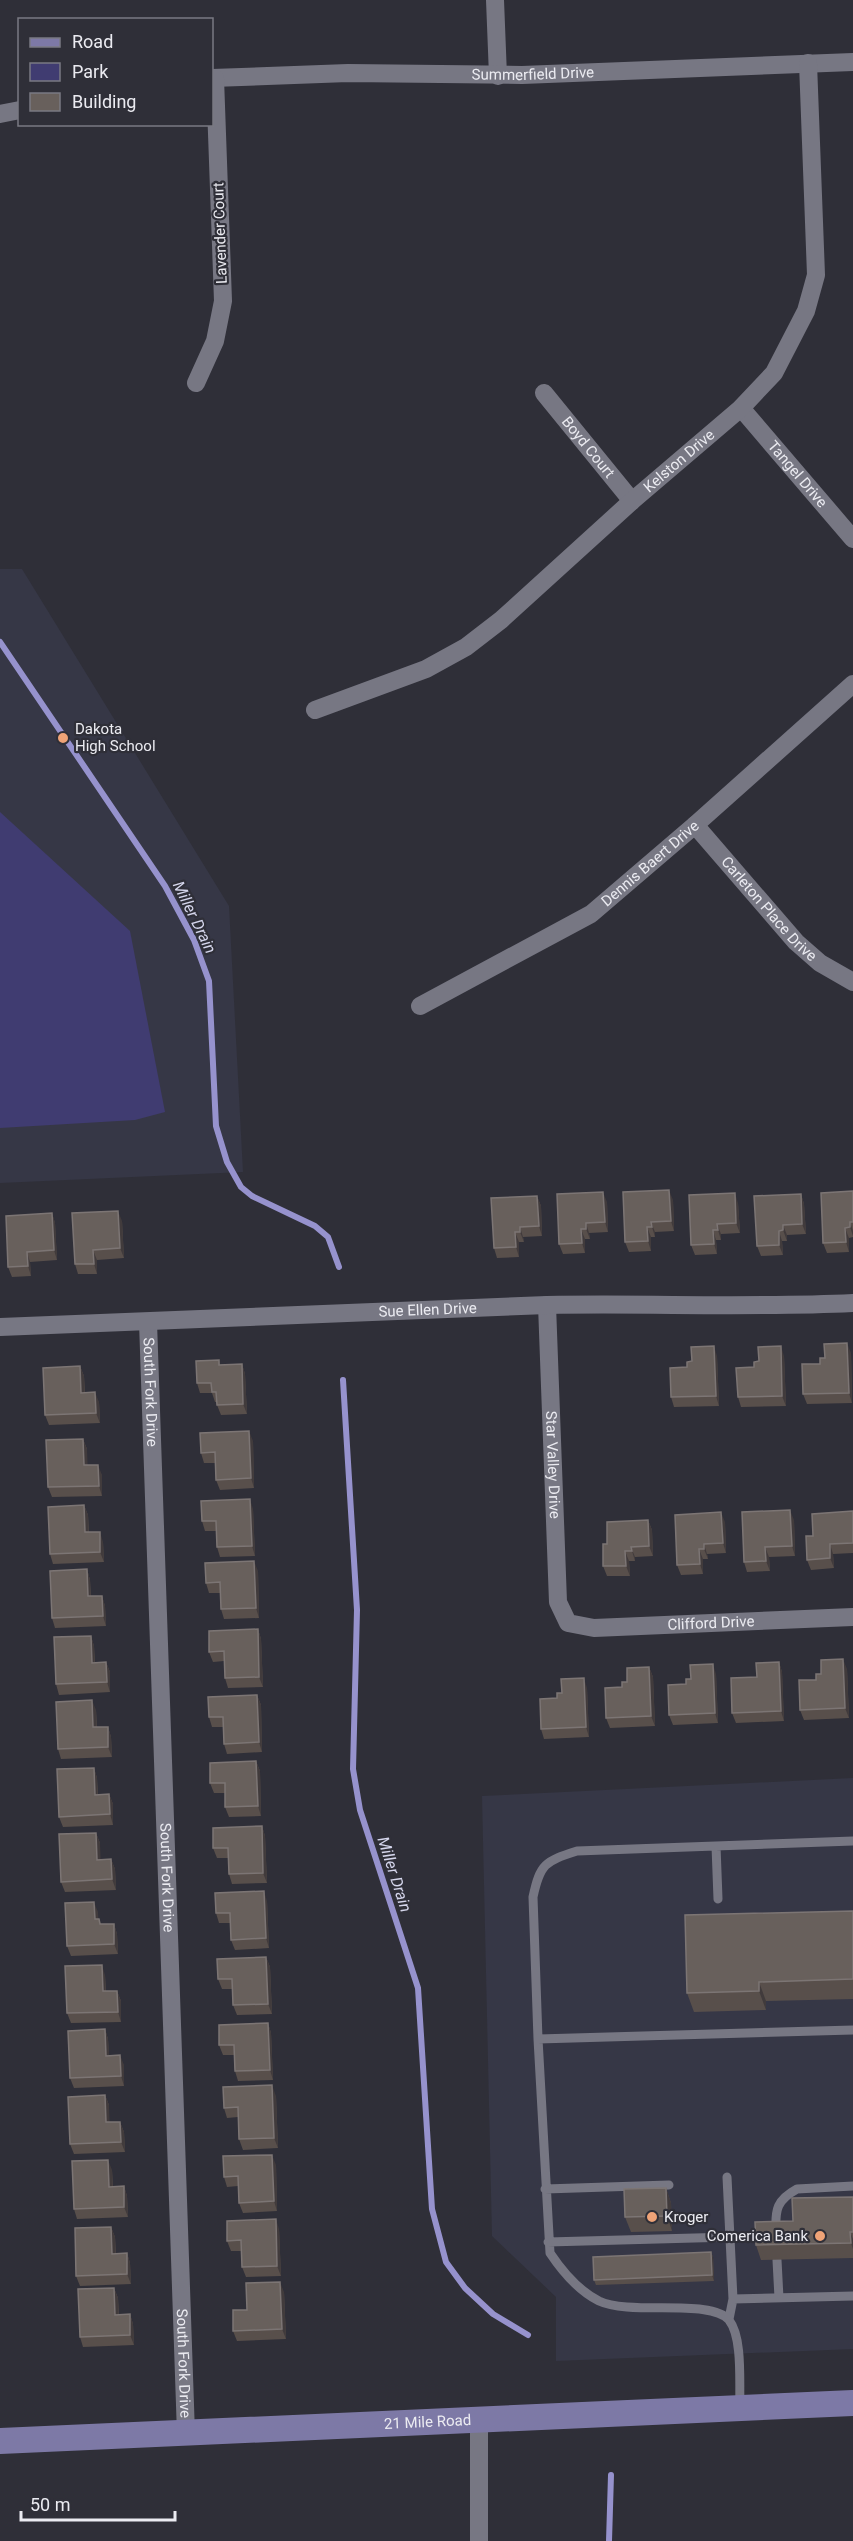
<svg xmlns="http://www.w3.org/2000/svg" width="853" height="2541" font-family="Roboto,sans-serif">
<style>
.built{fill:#363746}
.green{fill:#403c71}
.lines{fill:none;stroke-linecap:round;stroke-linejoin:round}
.stream{stroke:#9692cd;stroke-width:6}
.lane{stroke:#777783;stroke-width:9}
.street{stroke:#777783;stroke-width:18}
.secondary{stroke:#7d79a6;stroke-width:26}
.wall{fill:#584f4b}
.shaded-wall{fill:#413b3c}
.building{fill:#68605c;stroke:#7c7574;stroke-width:1.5}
.poi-dot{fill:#efa377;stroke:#2f2f38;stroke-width:2}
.labels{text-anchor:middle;stroke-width:4.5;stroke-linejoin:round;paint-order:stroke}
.street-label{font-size:15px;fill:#ebebf1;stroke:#2f2f38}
.poi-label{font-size:15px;fill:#ebebf1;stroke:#2f2f38;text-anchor:start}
.water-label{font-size:16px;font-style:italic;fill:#d5d6ec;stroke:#2f2f38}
</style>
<rect width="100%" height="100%" fill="#2f2f38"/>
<path class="built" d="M 0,569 L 22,569 L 229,906 L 243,1172 L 0,1183 Z
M 853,1778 L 853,2349 L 556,2361 L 556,2297 L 492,2236 L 482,1796 Z"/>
<path class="green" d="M 0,812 L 130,931 L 165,1112 L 135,1120 L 0,1128 Z"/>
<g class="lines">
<path class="stream" d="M 0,642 L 165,886 L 194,940 L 209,981 L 216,1126 L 227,1162 L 241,1187 L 252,1196 L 315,1226 L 328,1237 L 339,1267
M 343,1380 L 357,1610 L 353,1769 L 360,1810 L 418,1988 L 432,2209 L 446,2262 L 465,2288 L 493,2314 L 528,2335
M 609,2541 L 611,2475"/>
<path class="lane" d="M 853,1841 L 577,1851 C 545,1861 540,1864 533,1897 L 538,2039 L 853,2030
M 716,1846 L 718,1899
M 538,2039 L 550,2253 C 562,2271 579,2291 599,2301 C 631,2316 711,2298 729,2320 C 743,2338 739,2383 740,2406
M 727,2177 L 733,2299 L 729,2319
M 545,2189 L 669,2185
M 776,2231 C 775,2209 777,2200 797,2189 L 853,2186
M 548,2242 L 731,2237
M 777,2260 L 779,2298
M 733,2299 L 853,2296"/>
<g class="street">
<path d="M 495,0 L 498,76"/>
<path id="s1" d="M 212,78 L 348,73 L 522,75 L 853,62"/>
<path d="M 0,114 L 20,110"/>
<path d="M 196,383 L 215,341 L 223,301 L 215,78"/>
<path id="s2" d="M 544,393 L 632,501"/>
<path id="s3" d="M 741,408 L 853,539"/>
<path id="s4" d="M 315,710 L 426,669 L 466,647 L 501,620 L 632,501 L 741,408 L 774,373 L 806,311 L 816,275 L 808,63"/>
<path id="s5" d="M 695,825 L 796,942 L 820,963 L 853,982"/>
<path id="s6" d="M 420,1006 L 591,914 L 695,825 L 853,684"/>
<path id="s7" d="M 547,1305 L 558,1602 L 568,1623 L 594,1628 L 853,1617"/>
<path id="s8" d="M 148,1322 L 186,2434"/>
<path id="s9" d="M 0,1327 L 547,1305 C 649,1303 751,1308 853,1303"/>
<path d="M 479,2420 L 479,2541"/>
</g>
<path class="secondary" id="s10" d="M 0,2441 L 853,2403"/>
</g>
<path class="wall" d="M 853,1191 L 853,1237 L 849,1238 L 849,1252 L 827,1253 L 823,1243 Z
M 801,1194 L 804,1204 L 806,1234 L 787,1235 L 787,1241 L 782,1241 L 783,1255 L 761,1256 L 757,1246 Z
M 537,1196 L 541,1206 L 542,1236 L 523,1237 L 524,1242 L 519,1242 L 519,1257 L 497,1258 L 494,1248 Z
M 673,1200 L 674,1231 L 655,1232 L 655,1237 L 651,1237 L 651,1251 L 629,1252 L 625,1242 Z
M 607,1202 L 608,1232 L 589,1233 L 590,1239 L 585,1239 L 585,1253 L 563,1254 L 559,1244 Z
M 738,1203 L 740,1233 L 721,1234 L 721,1240 L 716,1240 L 717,1254 L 695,1255 L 691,1245 Z
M 52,1213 L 55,1223 L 57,1260 L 30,1262 L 31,1276 L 12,1277 L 8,1267 Z
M 122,1221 L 124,1258 L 97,1260 L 97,1274 L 78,1274 L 75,1264 Z
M 851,1353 L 852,1403 L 807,1404 L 803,1394 L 820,1364 L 825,1358 Z
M 717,1356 L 719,1406 L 674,1407 L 671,1397 L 687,1367 L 692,1361 Z
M 784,1356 L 786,1406 L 741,1407 L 738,1397 L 754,1367 L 759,1361 Z
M 219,1360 L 220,1365 L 242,1364 L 245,1374 L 247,1414 L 221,1415 L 217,1405 L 217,1402 L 215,1402 L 212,1393 L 200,1393 L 197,1383 Z
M 80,1366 L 84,1376 L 85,1393 L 99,1402 L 100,1423 L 49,1425 L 45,1415 Z
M 83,1439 L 87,1449 L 87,1465 L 102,1475 L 102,1496 L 52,1497 L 48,1487 Z
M 253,1441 L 254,1488 L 220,1490 L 216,1480 L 215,1463 L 204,1463 L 201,1453 Z
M 84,1505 L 88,1515 L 89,1532 L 103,1542 L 104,1562 L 53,1564 L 50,1554 Z
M 253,1509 L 255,1556 L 220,1557 L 217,1547 L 216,1531 L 205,1531 L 202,1521 Z
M 853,1511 L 853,1553 L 833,1554 L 834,1568 L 811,1570 L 807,1560 L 813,1536 Z
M 648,1520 L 652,1530 L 653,1556 L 635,1557 L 635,1561 L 629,1561 L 630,1576 L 607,1576 L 603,1566 L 607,1544 Z
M 794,1520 L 795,1556 L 769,1557 L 770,1571 L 747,1572 L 744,1562 Z
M 725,1522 L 726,1553 L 707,1554 L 708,1559 L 703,1559 L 703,1574 L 681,1575 L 677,1565 Z
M 87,1569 L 90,1580 L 91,1596 L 102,1596 L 105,1606 L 106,1626 L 55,1628 L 52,1618 Z
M 258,1571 L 259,1618 L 224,1619 L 221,1609 L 220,1593 L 209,1593 L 206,1583 Z
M 258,1629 L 261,1639 L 263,1687 L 228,1688 L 225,1678 L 224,1661 L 213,1662 L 209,1652 Z
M 91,1636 L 94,1646 L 95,1662 L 106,1662 L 110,1672 L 110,1692 L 59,1695 L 56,1684 Z
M 779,1662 L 782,1672 L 784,1721 L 736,1723 L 732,1713 L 757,1677 Z
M 649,1667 L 653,1677 L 655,1726 L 610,1728 L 606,1718 L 622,1687 L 627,1682 Z
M 847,1669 L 849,1718 L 804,1720 L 800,1710 L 816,1680 L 821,1674 Z
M 716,1674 L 718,1723 L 673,1725 L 669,1715 L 686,1684 Z
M 587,1688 L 589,1737 L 544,1739 L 541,1729 L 557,1698 L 562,1693 Z
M 257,1695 L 261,1705 L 262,1752 L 227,1754 L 224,1744 L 223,1727 L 212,1727 L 209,1717 Z
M 96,1710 L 97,1727 L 108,1727 L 111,1737 L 112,1757 L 61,1759 L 58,1749 Z
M 256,1761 L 260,1771 L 261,1816 L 229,1817 L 225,1807 L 225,1793 L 214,1793 L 210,1783 Z
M 94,1768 L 97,1778 L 98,1794 L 109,1794 L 113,1804 L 113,1825 L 63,1827 L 59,1817 Z
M 262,1826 L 265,1836 L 267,1883 L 232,1884 L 229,1874 L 228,1858 L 217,1858 L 213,1848 Z
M 96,1833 L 100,1843 L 100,1859 L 111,1859 L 115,1869 L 116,1890 L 65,1892 L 61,1882 Z
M 267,1901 L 269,1948 L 235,1950 L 231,1940 L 230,1923 L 219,1923 L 216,1913 Z
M 853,1911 L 853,1999 L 766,2001 L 766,2010 L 694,2012 L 687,1993 Z
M 98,1912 L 98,1919 L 101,1924 L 114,1924 L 117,1934 L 118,1954 L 71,1956 L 67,1946 Z
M 266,1957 L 270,1967 L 272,2014 L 237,2015 L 233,2005 L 233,1989 L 222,1989 L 218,1979 Z
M 105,1975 L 106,1991 L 117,1991 L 121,2001 L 121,2022 L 71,2023 L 67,2013 Z
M 268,2023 L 271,2033 L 273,2080 L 238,2081 L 235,2071 L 234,2055 L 223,2055 L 219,2045 Z
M 105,2029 L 108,2039 L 109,2056 L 124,2065 L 124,2086 L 74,2088 L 70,2078 Z
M 105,2095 L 109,2105 L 109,2122 L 120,2122 L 124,2132 L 125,2152 L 74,2154 L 70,2144 Z
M 276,2096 L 278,2148 L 243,2150 L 239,2139 L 238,2117 L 227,2118 L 224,2108 Z
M 276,2165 L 277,2211 L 243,2213 L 239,2203 L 238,2186 L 227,2187 L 224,2177 Z
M 112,2170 L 113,2187 L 124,2186 L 127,2196 L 128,2217 L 77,2219 L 74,2209 Z
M 666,2188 L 671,2203 L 672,2231 L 631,2232 L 625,2217 Z
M 853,2197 L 853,2258 L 761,2260 L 756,2245 L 793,2221 Z
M 111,2227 L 115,2237 L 116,2254 L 127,2253 L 130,2263 L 131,2284 L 80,2286 L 76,2276 Z
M 279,2229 L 281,2276 L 246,2277 L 242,2267 L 242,2251 L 231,2251 L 227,2241 Z
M 711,2252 L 713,2257 L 714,2281 L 596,2285 L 594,2280 Z
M 114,2288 L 118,2298 L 119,2315 L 130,2314 L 133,2324 L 134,2345 L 83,2347 L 80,2337 Z
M 284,2292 L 286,2339 L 237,2341 L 233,2331 L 247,2310 Z"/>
<path class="shaded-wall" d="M 669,1190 L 673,1200 L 674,1231 L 671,1221 Z
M 603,1192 L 607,1202 L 608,1232 L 605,1222 Z
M 735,1193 L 738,1203 L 740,1233 L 736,1223 Z
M 801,1194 L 804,1204 L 806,1234 L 802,1224 Z
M 537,1196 L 541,1206 L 542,1236 L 539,1226 Z
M 118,1211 L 122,1221 L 124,1258 L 120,1248 Z
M 52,1213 L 55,1223 L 57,1260 L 54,1250 Z
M 651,1222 L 655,1232 L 655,1237 L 652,1227 Z
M 850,1222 L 853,1231 L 853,1236 L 850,1227 Z
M 586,1223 L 589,1233 L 590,1239 L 586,1229 Z
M 717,1224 L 721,1234 L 721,1240 L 718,1230 Z
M 783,1225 L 787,1235 L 787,1241 L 783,1230 Z
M 520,1227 L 523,1237 L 524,1242 L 520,1232 Z
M 647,1227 L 651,1237 L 651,1251 L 648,1241 Z
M 845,1228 L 849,1238 L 849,1252 L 846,1242 Z
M 581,1229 L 585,1239 L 585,1253 L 582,1243 Z
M 713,1230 L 716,1240 L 717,1254 L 714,1244 Z
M 779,1231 L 782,1241 L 783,1255 L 779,1245 Z
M 515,1232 L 519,1242 L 519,1257 L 516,1247 Z
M 93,1250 L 97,1260 L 97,1274 L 94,1264 Z
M 27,1252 L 30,1262 L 31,1276 L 28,1266 Z
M 847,1343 L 851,1353 L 852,1403 L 849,1393 Z
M 714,1346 L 717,1356 L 719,1406 L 716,1396 Z
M 781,1346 L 784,1356 L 786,1406 L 782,1396 Z
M 242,1364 L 245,1374 L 247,1414 L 243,1404 Z
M 80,1366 L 84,1376 L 85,1403 L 81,1393 Z
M 95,1392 L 99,1402 L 100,1423 L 96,1413 Z
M 249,1431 L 253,1441 L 254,1488 L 251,1478 Z
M 83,1439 L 87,1449 L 88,1476 L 84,1465 Z
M 98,1465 L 102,1475 L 102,1496 L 99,1486 Z
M 250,1499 L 253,1509 L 255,1556 L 252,1546 Z
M 84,1505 L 88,1515 L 89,1542 L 85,1532 Z
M 790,1510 L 794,1520 L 795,1556 L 792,1546 Z
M 721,1512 L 725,1522 L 726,1553 L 723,1543 Z
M 648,1520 L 652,1530 L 653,1556 L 649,1546 Z
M 100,1532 L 103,1542 L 104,1562 L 100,1552 Z
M 704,1544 L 707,1554 L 708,1559 L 704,1549 Z
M 830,1544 L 833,1554 L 834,1568 L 830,1558 Z
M 631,1547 L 635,1557 L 635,1561 L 632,1551 Z
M 765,1547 L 769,1557 L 770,1571 L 766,1561 Z
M 699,1549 L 703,1559 L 703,1574 L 700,1564 Z
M 625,1551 L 629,1561 L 630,1576 L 626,1566 Z
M 254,1561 L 258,1571 L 259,1618 L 256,1608 Z
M 87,1569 L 90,1580 L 91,1606 L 88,1596 Z
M 102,1596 L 105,1606 L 106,1626 L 103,1616 Z
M 258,1629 L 261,1639 L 263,1687 L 259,1677 Z
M 91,1636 L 94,1646 L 95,1673 L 92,1663 Z
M 843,1659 L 847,1669 L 849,1718 L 845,1708 Z
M 106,1662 L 110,1672 L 110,1692 L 107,1682 Z
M 779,1662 L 782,1672 L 784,1721 L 781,1711 Z
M 713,1664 L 716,1674 L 718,1723 L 715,1713 Z
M 649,1667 L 653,1677 L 655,1726 L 651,1716 Z
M 584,1678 L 587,1688 L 589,1737 L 586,1727 Z
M 257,1695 L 261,1705 L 262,1752 L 259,1742 Z
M 92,1700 L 96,1710 L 97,1737 L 93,1727 Z
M 108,1727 L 111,1737 L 112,1757 L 108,1747 Z
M 256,1761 L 260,1771 L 261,1816 L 258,1806 Z
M 94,1768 L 97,1778 L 98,1805 L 95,1795 Z
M 109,1794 L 113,1804 L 113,1825 L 110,1814 Z
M 262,1826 L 265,1836 L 267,1883 L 263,1873 Z
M 96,1833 L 100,1843 L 101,1870 L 97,1860 Z
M 111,1859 L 115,1869 L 116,1890 L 112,1879 Z
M 264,1891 L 267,1901 L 269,1948 L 266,1938 Z
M 94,1902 L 98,1912 L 99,1929 L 95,1919 Z
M 114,1924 L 117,1934 L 118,1954 L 114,1944 Z
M 266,1957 L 270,1967 L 272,2014 L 268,2004 Z
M 102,1965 L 105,1975 L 106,2001 L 103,1991 Z
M 759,1982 L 766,2001 L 766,2010 L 759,1991 Z
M 117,1991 L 121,2001 L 121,2022 L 118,2012 Z
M 268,2023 L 271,2033 L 273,2080 L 270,2070 Z
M 105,2029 L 108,2039 L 110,2066 L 106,2056 Z
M 120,2055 L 124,2065 L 124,2086 L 121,2076 Z
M 272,2085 L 276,2096 L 278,2148 L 274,2138 Z
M 105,2095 L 109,2105 L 110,2132 L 106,2122 Z
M 120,2122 L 124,2132 L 125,2152 L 121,2142 Z
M 272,2155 L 276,2165 L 277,2211 L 274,2201 Z
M 108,2160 L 112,2170 L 113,2197 L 109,2187 Z
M 124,2186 L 127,2196 L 128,2217 L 124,2207 Z
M 666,2188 L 671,2203 L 672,2231 L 667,2216 Z
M 276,2219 L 279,2229 L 281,2276 L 277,2266 Z
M 111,2227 L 115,2237 L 116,2264 L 112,2254 Z
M 850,2232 L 853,2239 L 853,2249 L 851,2243 Z
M 711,2252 L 713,2257 L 714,2281 L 712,2275 Z
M 127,2253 L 130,2263 L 131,2284 L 127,2274 Z
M 280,2282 L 284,2292 L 286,2339 L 282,2329 Z
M 114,2288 L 118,2298 L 119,2325 L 115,2315 Z
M 130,2314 L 133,2324 L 134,2345 L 130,2335 Z"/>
<path class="building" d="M 669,1190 L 671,1221 L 651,1222 L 652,1227 L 647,1227 L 648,1241 L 625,1242 L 623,1192 Z
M 853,1191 L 853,1222 L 850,1222 L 850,1227 L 845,1228 L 846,1242 L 823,1243 L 821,1193 Z
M 603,1192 L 605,1222 L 586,1223 L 586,1229 L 581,1229 L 582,1243 L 559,1244 L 557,1194 Z
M 735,1193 L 736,1223 L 717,1224 L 718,1230 L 713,1230 L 714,1244 L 691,1245 L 689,1195 Z
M 801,1194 L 802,1224 L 783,1225 L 783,1230 L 779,1231 L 779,1245 L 757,1246 L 754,1196 Z
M 537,1196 L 539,1226 L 520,1227 L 520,1232 L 515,1232 L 516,1247 L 494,1248 L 491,1198 Z
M 118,1211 L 120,1248 L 93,1250 L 94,1264 L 75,1264 L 72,1213 Z
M 52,1213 L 54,1250 L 27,1252 L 28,1266 L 8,1267 L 6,1216 Z
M 847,1343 L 849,1393 L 803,1394 L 802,1364 L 820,1364 L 820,1358 L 825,1358 L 824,1344 Z
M 714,1346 L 716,1396 L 671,1397 L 670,1368 L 687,1367 L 687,1362 L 692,1361 L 691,1347 Z
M 781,1346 L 782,1396 L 738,1397 L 736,1368 L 754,1367 L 754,1362 L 759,1361 L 758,1347 Z
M 219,1360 L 219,1365 L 242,1364 L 243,1404 L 217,1405 L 216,1392 L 212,1392 L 211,1383 L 197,1383 L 196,1361 Z
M 80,1366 L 81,1393 L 95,1392 L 96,1413 L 45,1415 L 43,1368 Z
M 249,1431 L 251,1478 L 216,1480 L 215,1452 L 201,1453 L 200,1433 Z
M 83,1439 L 84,1465 L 98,1465 L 99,1486 L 48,1487 L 46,1440 Z
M 250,1499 L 252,1546 L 217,1547 L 216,1521 L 202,1521 L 201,1501 Z
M 84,1505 L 85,1532 L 100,1532 L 100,1552 L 50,1554 L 48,1507 Z
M 790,1510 L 792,1546 L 765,1547 L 766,1561 L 744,1562 L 742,1512 Z
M 853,1511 L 853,1543 L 830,1544 L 830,1558 L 807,1560 L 806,1536 L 813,1536 L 812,1514 Z
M 721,1512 L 723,1543 L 704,1544 L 704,1549 L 699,1549 L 700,1564 L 677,1565 L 675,1515 Z
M 648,1520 L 649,1546 L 631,1547 L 632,1551 L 625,1551 L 626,1566 L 603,1566 L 603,1544 L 607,1544 L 607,1522 Z
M 254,1561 L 256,1608 L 221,1609 L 220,1582 L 206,1583 L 205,1563 Z
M 87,1569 L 88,1596 L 102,1596 L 103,1616 L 52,1618 L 50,1571 Z
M 258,1629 L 259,1677 L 225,1678 L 224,1651 L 209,1652 L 209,1631 Z
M 91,1636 L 92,1663 L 106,1662 L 107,1682 L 56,1684 L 54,1637 Z
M 843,1659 L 845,1708 L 800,1710 L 799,1680 L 816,1680 L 816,1674 L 821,1674 L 821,1660 Z
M 779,1662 L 781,1711 L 732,1713 L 731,1678 L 757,1677 L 756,1663 Z
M 713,1664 L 715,1713 L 669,1715 L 668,1685 L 686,1684 L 686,1679 L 691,1679 L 690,1665 Z
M 649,1667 L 651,1716 L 606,1718 L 605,1688 L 622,1687 L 622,1682 L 627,1682 L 627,1668 Z
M 584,1678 L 586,1727 L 541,1729 L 540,1699 L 557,1698 L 557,1693 L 562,1693 L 561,1679 Z
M 257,1695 L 259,1742 L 224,1744 L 223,1717 L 209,1717 L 208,1697 Z
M 92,1700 L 93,1727 L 108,1727 L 108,1747 L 58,1749 L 56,1702 Z
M 256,1761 L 258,1806 L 225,1807 L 225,1783 L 210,1783 L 210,1763 Z
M 94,1768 L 95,1795 L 109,1794 L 110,1814 L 59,1817 L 57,1769 Z
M 262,1826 L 263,1873 L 229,1874 L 228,1848 L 213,1848 L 213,1828 Z
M 96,1833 L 97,1860 L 111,1859 L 112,1879 L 61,1882 L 59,1834 Z
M 264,1891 L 266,1938 L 231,1940 L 230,1913 L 216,1913 L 215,1893 Z
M 94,1902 L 95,1919 L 99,1919 L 100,1924 L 114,1924 L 114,1944 L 67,1946 L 65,1903 Z
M 853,1911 L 853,1979 L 759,1982 L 759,1991 L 687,1993 L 685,1915 Z
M 266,1957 L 268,2004 L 233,2005 L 232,1979 L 218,1979 L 217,1959 Z
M 102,1965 L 103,1991 L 117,1991 L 118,2012 L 67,2013 L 65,1966 Z
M 268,2023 L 270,2070 L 235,2071 L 234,2045 L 219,2045 L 219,2025 Z
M 105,2029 L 106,2056 L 120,2055 L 121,2076 L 70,2078 L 68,2031 Z
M 272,2085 L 274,2138 L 239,2139 L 238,2107 L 224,2108 L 223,2087 Z
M 105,2095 L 106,2122 L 120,2122 L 121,2142 L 70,2144 L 68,2097 Z
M 272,2155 L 274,2201 L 239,2203 L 238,2176 L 224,2177 L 223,2156 Z
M 108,2160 L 109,2187 L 124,2186 L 124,2207 L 74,2209 L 72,2161 Z
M 666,2188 L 667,2216 L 625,2217 L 624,2189 Z
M 853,2197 L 853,2232 L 850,2232 L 851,2243 L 756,2245 L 755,2222 L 793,2221 L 792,2198 Z
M 276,2219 L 277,2266 L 242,2267 L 241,2240 L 227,2241 L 227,2221 Z
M 111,2227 L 112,2254 L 127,2253 L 127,2274 L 76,2276 L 75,2228 Z
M 711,2252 L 712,2275 L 594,2280 L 593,2257 Z
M 280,2282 L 282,2329 L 233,2331 L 233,2310 L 247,2310 L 246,2283 Z
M 114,2288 L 115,2315 L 130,2314 L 130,2335 L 80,2337 L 78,2289 Z"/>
<g class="poi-dot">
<circle cx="63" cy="738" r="6"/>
<circle cx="652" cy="2217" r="6"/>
<circle cx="820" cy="2236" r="6"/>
</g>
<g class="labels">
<g class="street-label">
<text dy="5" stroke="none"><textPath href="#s1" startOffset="321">Summerfield Drive</textPath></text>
<text transform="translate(220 233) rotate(-92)" y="5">Lavender Court</text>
<text dy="5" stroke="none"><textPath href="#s2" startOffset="70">Boyd Court</textPath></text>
<text dy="5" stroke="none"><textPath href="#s4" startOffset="447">Kelston Drive</textPath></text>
<text dy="5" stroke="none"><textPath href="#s3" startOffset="87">Tangel Drive</textPath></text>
<text dy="5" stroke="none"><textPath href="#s6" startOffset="272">Dennis Baert Drive</textPath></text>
<text dy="5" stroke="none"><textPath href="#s5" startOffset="112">Carleton Place Drive</textPath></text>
<text dy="5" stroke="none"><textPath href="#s9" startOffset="428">Sue Ellen Drive</textPath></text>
<text dy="5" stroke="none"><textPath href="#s8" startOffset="70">South Fork Drive</textPath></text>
<text dy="5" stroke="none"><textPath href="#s7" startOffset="160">Star Valley Drive</textPath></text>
<text dy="5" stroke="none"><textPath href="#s7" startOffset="464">Clifford Drive</textPath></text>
<text dy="5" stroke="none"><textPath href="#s8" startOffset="556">South Fork Drive</textPath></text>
<text dy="5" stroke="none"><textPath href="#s8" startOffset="1042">South Fork Drive</textPath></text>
<text dy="5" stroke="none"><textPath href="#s10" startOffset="428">21 Mile Road</textPath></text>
</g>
<g class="poi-label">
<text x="75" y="734">Dakota<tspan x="75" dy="17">High School</tspan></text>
<text x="664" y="2222">Kroger</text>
<text x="808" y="2241" text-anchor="end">Comerica Bank</text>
</g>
<g class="water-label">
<text transform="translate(195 917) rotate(64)" y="6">Miller Drain</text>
<text transform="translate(395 1874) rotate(72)" y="6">Miller Drain</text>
</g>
</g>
<rect x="18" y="18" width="195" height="108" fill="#2f2f38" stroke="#7a7a82" stroke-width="1.5"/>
<rect x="30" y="38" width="30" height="9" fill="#7d79a6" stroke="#7a7a82" stroke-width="1.5"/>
<text x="72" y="48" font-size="18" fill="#ebebf1">Road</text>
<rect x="30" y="63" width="30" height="18" fill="#403c71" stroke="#7a7a82" stroke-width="1.5"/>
<text x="72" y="78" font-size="18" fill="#ebebf1">Park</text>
<rect x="30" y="93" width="30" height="18" fill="#68605c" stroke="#7a7a82" stroke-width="1.5"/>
<text x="72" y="108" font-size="18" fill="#ebebf1">Building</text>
<path d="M21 2511v9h154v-9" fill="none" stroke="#ebebf1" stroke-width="3"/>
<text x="30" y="2511" font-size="18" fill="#ebebf1" stroke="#2f2f38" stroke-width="4.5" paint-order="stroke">50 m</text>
</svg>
